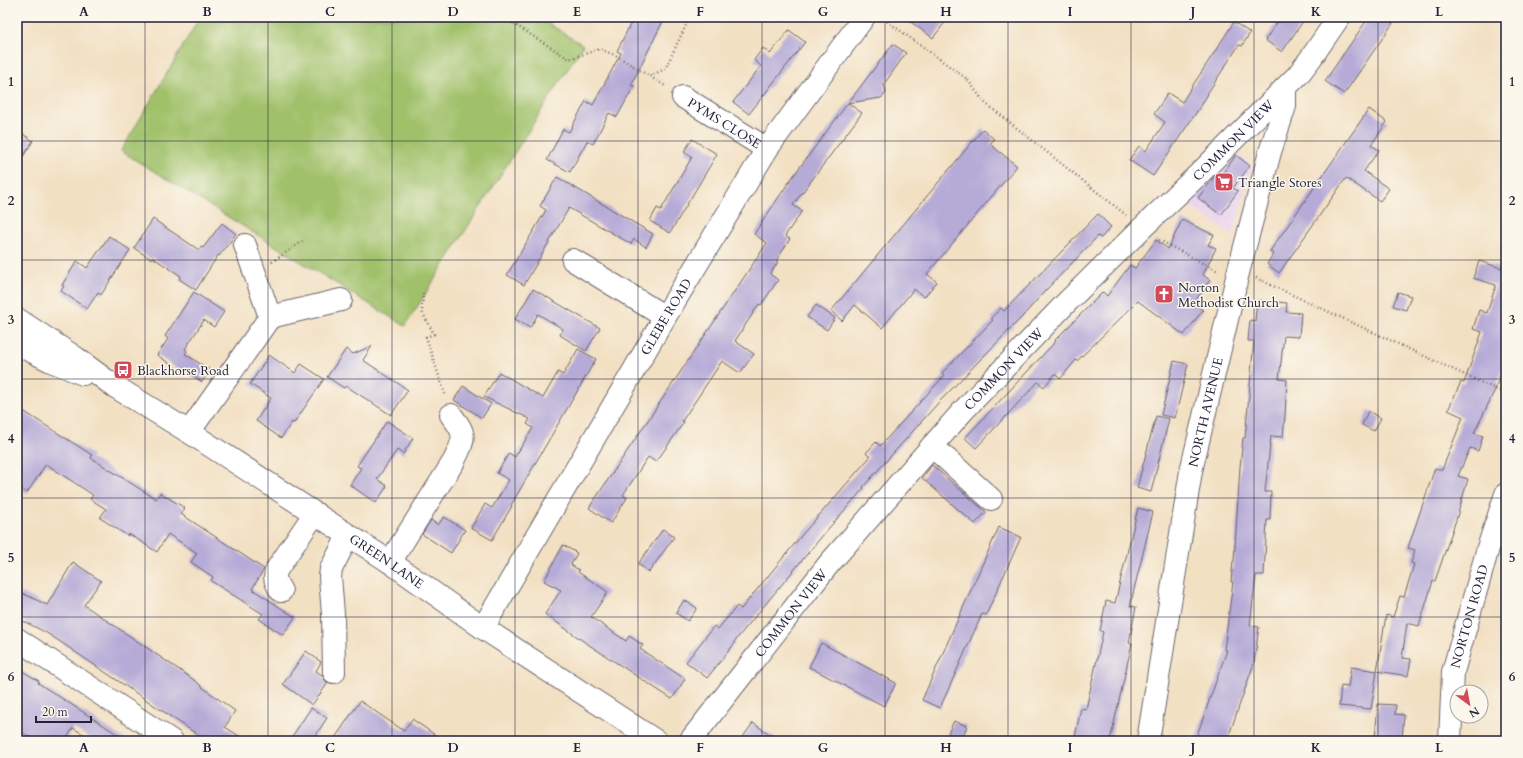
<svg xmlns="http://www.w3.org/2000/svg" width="1523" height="758" font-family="Cardo,serif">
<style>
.built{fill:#e9d2ed}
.green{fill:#a0c16a;stroke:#617252}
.building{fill:#b6aad7}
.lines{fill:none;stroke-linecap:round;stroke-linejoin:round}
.minor-casing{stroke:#6b646b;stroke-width:24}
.path{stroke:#6b646b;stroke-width:2.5;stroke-dasharray:1 3;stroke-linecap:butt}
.minor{stroke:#fff;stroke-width:22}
.grid{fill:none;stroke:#22223b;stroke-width:1;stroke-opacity:0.55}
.labels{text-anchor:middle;stroke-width:3;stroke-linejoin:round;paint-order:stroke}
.street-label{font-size:13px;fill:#22223b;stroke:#fbf7ec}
.poi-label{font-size:13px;fill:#22223b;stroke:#fbf7ec;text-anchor:start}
.neatline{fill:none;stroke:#22223b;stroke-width:1.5}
.grid-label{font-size:13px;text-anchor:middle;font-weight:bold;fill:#22223b}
</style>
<rect width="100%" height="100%" fill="#fbf7ec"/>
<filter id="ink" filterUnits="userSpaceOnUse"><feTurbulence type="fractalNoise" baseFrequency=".025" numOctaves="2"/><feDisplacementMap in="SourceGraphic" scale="8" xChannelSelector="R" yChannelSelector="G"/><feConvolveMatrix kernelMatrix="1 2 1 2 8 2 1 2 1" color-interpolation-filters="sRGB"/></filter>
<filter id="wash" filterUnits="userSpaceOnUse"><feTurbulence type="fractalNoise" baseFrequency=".012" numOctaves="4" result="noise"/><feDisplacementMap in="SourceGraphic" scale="16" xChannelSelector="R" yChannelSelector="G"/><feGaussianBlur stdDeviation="0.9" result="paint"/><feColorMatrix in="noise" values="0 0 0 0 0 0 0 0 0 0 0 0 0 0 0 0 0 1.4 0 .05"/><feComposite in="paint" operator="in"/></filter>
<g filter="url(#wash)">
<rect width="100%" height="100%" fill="#f2e0c3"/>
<path class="built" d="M 1237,154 L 1252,166 L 1233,236 L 1186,203 Z"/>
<path class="green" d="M 200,17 L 538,17 L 583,45 L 405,326 L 121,151 Z"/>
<g id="blocks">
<path class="building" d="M 634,17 L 665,17 L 631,85 L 634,86 L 617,117 L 609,113 L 593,144 L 587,141 L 570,172 L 547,160 L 563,129 L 569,132 L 586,101 L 593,105 L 621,53 L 617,51 Z
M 904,17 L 949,17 L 933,38 Z
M 1281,17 L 1306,17 L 1282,52 L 1265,40 Z
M 1369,17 L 1384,17 L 1393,23 L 1344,94 L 1325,81 Z
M 1234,22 L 1250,33 L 1242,46 L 1239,45 L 1207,94 L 1208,94 L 1200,107 L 1153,176 L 1129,160 L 1139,146 L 1146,151 L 1165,122 L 1154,114 L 1168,93 L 1182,102 Z
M 789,30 L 805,42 L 749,114 L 733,102 L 761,66 L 754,60 L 763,48 L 770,54 Z
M 893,44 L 906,53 L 884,84 L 886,93 L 881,98 L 848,103 Z
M 848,103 L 862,113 L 793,205 L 802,211 L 785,236 L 790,239 L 776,261 L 778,262 L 770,274 L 778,280 L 761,305 L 759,304 L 735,341 L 754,354 L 740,373 L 722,361 L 682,421 L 684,422 L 656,462 L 648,457 L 623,495 L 627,498 L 611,523 L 589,508 L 767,243 L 754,234 L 791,179 Z
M 1369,109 L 1387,122 L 1371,145 L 1379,150 L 1364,171 L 1389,189 L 1380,201 L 1346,178 L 1279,273 L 1267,264 L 1273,254 L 1270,251 Z
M 983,129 L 994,139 L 990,144 L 1017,166 L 927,274 L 937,282 L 924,297 L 914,289 L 882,328 L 855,305 L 842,321 L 831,311 Z
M 17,130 L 33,141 L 17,166 Z
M 692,139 L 717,154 L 670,233 L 650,221 L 657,208 L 661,210 L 692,157 L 684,152 Z
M 1236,155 L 1250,166 L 1233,188 L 1238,191 L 1221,215 L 1198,198 L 1217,173 L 1221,176 Z
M 557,177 L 653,234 L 646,247 L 634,239 L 631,244 L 569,208 L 524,285 L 507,275 L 546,210 L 540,206 Z
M 1098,214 L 1111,227 L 1101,238 L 1098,236 L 1045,291 L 1022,317 L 939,402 L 863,487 L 864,488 L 828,529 L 734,642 L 735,643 L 707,678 L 686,662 L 714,626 L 718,629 L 737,606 L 741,609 L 801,536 L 870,457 L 866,453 L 876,442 L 880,446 L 944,376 L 942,373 L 993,320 L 991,318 L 1001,308 L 1004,311 Z
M 153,219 L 199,250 L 201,247 L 203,248 L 222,223 L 236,234 L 219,256 L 218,255 L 196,290 L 179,279 L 181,276 L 152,257 L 151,259 L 134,248 Z
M 1182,220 L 1214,235 L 1208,245 L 1216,248 L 1203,275 L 1210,280 L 1193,304 L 1203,310 L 1184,335 L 1138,301 L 1077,361 L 1076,360 L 1060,379 L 1055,374 L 1044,387 L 1038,382 L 976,448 L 965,438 L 1056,341 L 1055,340 L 1103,292 L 1107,296 L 1130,265 L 1135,268 L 1156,240 L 1168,249 Z
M 109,236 L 130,250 L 101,295 L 98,292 L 87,309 L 61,291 L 64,286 L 62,285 L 77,261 L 87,268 Z
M 1479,261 L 1501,268 L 1503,263 L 1506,264 L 1506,358 L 1494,392 L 1474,433 L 1483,436 L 1478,451 L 1470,448 L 1458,476 L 1468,479 L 1456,520 L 1435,581 L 1433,581 L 1419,626 L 1407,623 L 1402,658 L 1411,659 L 1408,676 L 1377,671 L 1386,615 L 1393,617 L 1400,596 L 1404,597 L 1414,564 L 1411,563 L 1415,550 L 1408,548 L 1435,468 L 1442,470 L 1463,417 L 1448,410 L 1461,382 L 1464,383 L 1482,332 L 1473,329 L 1479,310 L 1487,313 L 1496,285 L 1473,278 Z
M 533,289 L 600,328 L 586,351 L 560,335 L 563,329 L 538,314 L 530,328 L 515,319 Z
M 194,292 L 224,312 L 214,327 L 204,320 L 185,349 L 187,351 L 185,354 L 210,370 L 202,382 L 185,371 L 183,373 L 157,355 L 168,339 L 165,336 Z
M 1398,292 L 1411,296 L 1406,310 L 1393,306 Z
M 1257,300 L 1287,303 L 1286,312 L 1301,313 L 1299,337 L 1284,336 L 1279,379 L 1287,380 L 1285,415 L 1283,437 L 1271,436 L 1265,492 L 1271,492 L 1270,520 L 1267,520 L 1264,575 L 1256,575 L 1250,626 L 1259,627 L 1254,663 L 1227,741 L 1195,741 L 1227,650 L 1224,650 L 1233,582 L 1231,582 L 1233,561 L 1234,561 L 1240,467 L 1243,438 L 1245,438 L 1254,341 L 1248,341 L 1250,320 L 1255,321 Z
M 816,305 L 835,318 L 827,330 L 807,317 Z
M 372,346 L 363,360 L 408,390 L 391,415 L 346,386 L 344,388 L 327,377 L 346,349 L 353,354 Z
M 578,349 L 596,359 L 511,505 L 512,506 L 492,540 L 471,528 L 485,504 L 492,508 L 509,480 L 497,473 L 509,453 L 515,457 L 533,428 L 527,424 L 530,419 L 484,397 L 499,372 L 543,398 L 558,372 L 563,375 Z
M 269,355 L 295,373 L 301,364 L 324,379 L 294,423 L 292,422 L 281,438 L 256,421 L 271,398 L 250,384 Z
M 1174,361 L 1188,364 L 1175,418 L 1161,415 Z
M 463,386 L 491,404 L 482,418 L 454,400 Z
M 17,407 L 92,455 L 91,458 L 156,499 L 160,493 L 185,508 L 181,514 L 264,569 L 252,589 L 295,617 L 283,635 L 259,619 L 263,614 L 211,581 L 213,577 L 191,562 L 197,553 L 168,534 L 157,552 L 129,534 L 128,536 L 100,518 L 106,509 L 90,499 L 93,495 L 46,464 L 27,493 L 17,486 Z
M 1368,411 L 1381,418 L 1374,431 L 1362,425 Z
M 1156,416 L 1169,419 L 1151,492 L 1137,488 Z
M 387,421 L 413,438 L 403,454 L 397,450 L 377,479 L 387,486 L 376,503 L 350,485 L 361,468 L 357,466 Z
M 932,465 L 986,512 L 975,524 L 922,478 Z
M 1138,508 L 1153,512 L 1130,606 L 1136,607 L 1129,643 L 1132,643 L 1110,741 L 1093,741 L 1075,737 L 1081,708 L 1086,709 L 1103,632 L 1100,631 L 1106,601 L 1115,603 Z
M 444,517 L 465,530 L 451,553 L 422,534 L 431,520 L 438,525 Z
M 999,527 L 1021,537 L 986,615 L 982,614 L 940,708 L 922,700 Z
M 663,529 L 674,537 L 649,572 L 638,564 Z
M 563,545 L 577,553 L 571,565 L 579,570 L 578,572 L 608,592 L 591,617 L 626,641 L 629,636 L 643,645 L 640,649 L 685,679 L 672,699 L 586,643 L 545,614 L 561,590 L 544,581 Z
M 73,562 L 101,581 L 84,605 L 197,682 L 202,687 L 235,711 L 225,727 L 247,741 L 207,741 L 59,641 L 45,632 L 17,618 L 17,603 L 22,593 L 47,605 Z
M 684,600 L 697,608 L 688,621 L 676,613 Z
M 821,643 L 896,683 L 884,706 L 809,667 Z
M 306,651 L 321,662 L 316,671 L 322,675 L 324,679 L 328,683 L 312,705 L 283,684 Z
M 1351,667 L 1377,671 L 1371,709 L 1339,706 L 1341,686 L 1348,687 Z
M 17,668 L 39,681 L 38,683 L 128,741 L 95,741 L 73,728 L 65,741 L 36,741 L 17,729 Z
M 360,701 L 404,731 L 412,719 L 444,741 L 333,741 Z
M 1378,704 L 1396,705 L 1395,714 L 1404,715 L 1402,740 L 1375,738 Z
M 311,708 L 327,718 L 312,741 L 289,741 Z
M 954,721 L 967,726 L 962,739 L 948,733 Z
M 753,723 L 780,741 L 740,741 Z"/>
</g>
</g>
<g filter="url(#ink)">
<use href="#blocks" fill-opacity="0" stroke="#6b646b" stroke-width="1"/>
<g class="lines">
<defs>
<g id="minor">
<path id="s1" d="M 683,97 L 767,149"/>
<path d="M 573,260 L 665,317"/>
<path d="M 270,317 L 341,300"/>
<path id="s2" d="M 17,319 L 76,358 L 114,386 L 189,432 L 390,562 L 483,628 L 656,741"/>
<path d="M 17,344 L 51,361 L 83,374"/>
<path d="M 189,432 L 270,317 L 245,245"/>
<path d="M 932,446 L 991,499"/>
<path d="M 390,562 L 454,461 C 465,438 467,435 451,415"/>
<path d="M 281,591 C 276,583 273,578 277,569 L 315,513"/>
<path id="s3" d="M 483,628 L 665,317 L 767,149 L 864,17"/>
<path d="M 17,639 L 172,741"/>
<path d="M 334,672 L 333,614 L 330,577 L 331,569 L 348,536"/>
<path id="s4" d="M 690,741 L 828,565 L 962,412 L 1067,302 L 1141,229 L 1200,173 L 1298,75 L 1311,58 L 1339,17"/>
<path id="s5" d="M 1148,741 L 1191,471 L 1238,273 L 1270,152 L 1285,106 L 1285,88"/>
<path id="s6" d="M 1450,741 L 1453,672 L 1488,548 L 1506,494"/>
</g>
</defs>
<use href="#minor" class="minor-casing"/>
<path class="path" d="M 503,17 L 569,59 L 600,49 L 617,56 L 667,87
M 884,19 L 967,79 L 984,102 L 1126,215
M 650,76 L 665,69 L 690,17
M 1159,240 L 1218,271
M 272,262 L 303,241
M 1256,278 L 1506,394
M 423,293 L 422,312 L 434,334 L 426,337 L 446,397"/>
<use href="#minor" class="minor"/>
</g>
</g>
<path class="grid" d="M 145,17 L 145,741M 268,17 L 268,741M 392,17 L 392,741M 515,17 L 515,741M 638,17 L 638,741M 762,17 L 762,741M 885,17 L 885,741M 1008,17 L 1008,741M 1131,17 L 1131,741M 1254,17 L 1254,741M 1378,17 L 1378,741M 17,141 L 1506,141M 17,260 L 1506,260M 17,379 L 1506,379M 17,498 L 1506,498M 17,617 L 1506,617"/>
<defs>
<symbol id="supermarket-square" viewBox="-11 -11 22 22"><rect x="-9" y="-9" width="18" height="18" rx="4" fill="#d1495b" stroke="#fbf7ec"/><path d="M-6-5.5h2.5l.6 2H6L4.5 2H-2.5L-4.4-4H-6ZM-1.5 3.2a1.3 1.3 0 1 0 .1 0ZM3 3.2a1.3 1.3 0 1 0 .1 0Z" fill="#fff"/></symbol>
<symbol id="church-square" viewBox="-11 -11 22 22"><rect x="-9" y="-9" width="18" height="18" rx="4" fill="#d1495b" stroke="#fbf7ec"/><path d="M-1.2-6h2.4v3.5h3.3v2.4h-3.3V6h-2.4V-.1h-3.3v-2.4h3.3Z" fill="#fff"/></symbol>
<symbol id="bus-square" viewBox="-11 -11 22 22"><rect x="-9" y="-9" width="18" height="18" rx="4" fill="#d1495b" stroke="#fbf7ec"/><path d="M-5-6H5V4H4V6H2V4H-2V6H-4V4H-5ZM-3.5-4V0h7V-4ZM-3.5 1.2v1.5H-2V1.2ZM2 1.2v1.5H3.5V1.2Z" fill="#fff"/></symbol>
</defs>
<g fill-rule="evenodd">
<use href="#supermarket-square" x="1213" y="171" width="22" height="22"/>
<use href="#church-square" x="1153" y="283" width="22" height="22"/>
<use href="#bus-square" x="112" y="359" width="22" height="22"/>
</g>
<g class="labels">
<g class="street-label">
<text dy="5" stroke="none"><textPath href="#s1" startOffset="49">PYMS CLOSE</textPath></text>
<text dy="5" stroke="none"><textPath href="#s4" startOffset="811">COMMON VIEW</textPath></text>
<text dy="5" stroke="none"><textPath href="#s3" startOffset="361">GLEBE ROAD</textPath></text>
<text dy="5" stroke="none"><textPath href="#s4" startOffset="487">COMMON VIEW</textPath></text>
<text dy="5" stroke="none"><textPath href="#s5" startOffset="334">NORTH AVENUE</textPath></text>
<text dy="5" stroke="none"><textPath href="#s2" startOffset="442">GREEN LANE</textPath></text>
<text dy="5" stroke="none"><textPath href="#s4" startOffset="163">COMMON VIEW</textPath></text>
<text dy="5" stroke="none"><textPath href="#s6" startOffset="127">NORTON ROAD</textPath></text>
</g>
<g class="poi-label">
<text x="1238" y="187">Triangle Stores</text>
<text x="1178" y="292">Norton<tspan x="1178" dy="15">Methodist Church</tspan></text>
<text x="137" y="375">Blackhorse Road</text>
</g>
</g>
<rect width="1523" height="758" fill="none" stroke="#fbf7ec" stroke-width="44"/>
<g transform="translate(1469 704) rotate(148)"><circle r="19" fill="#fbf7ec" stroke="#a4a2a5"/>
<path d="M0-3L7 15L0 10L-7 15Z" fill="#d1495b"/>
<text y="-6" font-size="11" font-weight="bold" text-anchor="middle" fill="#22223b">N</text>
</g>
<path d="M36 716v6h55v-6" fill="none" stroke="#22223b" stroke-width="2"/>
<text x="42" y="716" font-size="12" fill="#22223b" stroke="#fbf7ec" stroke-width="3" paint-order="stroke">20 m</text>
<rect x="22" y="22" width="1479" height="714" class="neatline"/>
<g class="grid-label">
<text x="84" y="16">A</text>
<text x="207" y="16">B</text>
<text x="330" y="16">C</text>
<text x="453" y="16">D</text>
<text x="577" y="16">E</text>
<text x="700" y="16">F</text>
<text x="823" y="16">G</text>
<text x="946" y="16">H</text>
<text x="1070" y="16">I</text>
<text x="1193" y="16">J</text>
<text x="1316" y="16">K</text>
<text x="1439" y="16">L</text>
<text x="11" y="86">1</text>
<text x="1512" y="86">1</text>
<text x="11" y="205">2</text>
<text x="1512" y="205">2</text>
<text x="11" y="324">3</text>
<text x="1512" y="324">3</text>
<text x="11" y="443">4</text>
<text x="1512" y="443">4</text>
<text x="11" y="562">5</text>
<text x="1512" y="562">5</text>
<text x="11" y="681">6</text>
<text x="1512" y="681">6</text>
<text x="84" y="752">A</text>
<text x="207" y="752">B</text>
<text x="330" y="752">C</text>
<text x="453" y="752">D</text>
<text x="577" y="752">E</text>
<text x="700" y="752">F</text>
<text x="823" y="752">G</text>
<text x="946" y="752">H</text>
<text x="1070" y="752">I</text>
<text x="1193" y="752">J</text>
<text x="1316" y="752">K</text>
<text x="1439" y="752">L</text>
</g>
</svg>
